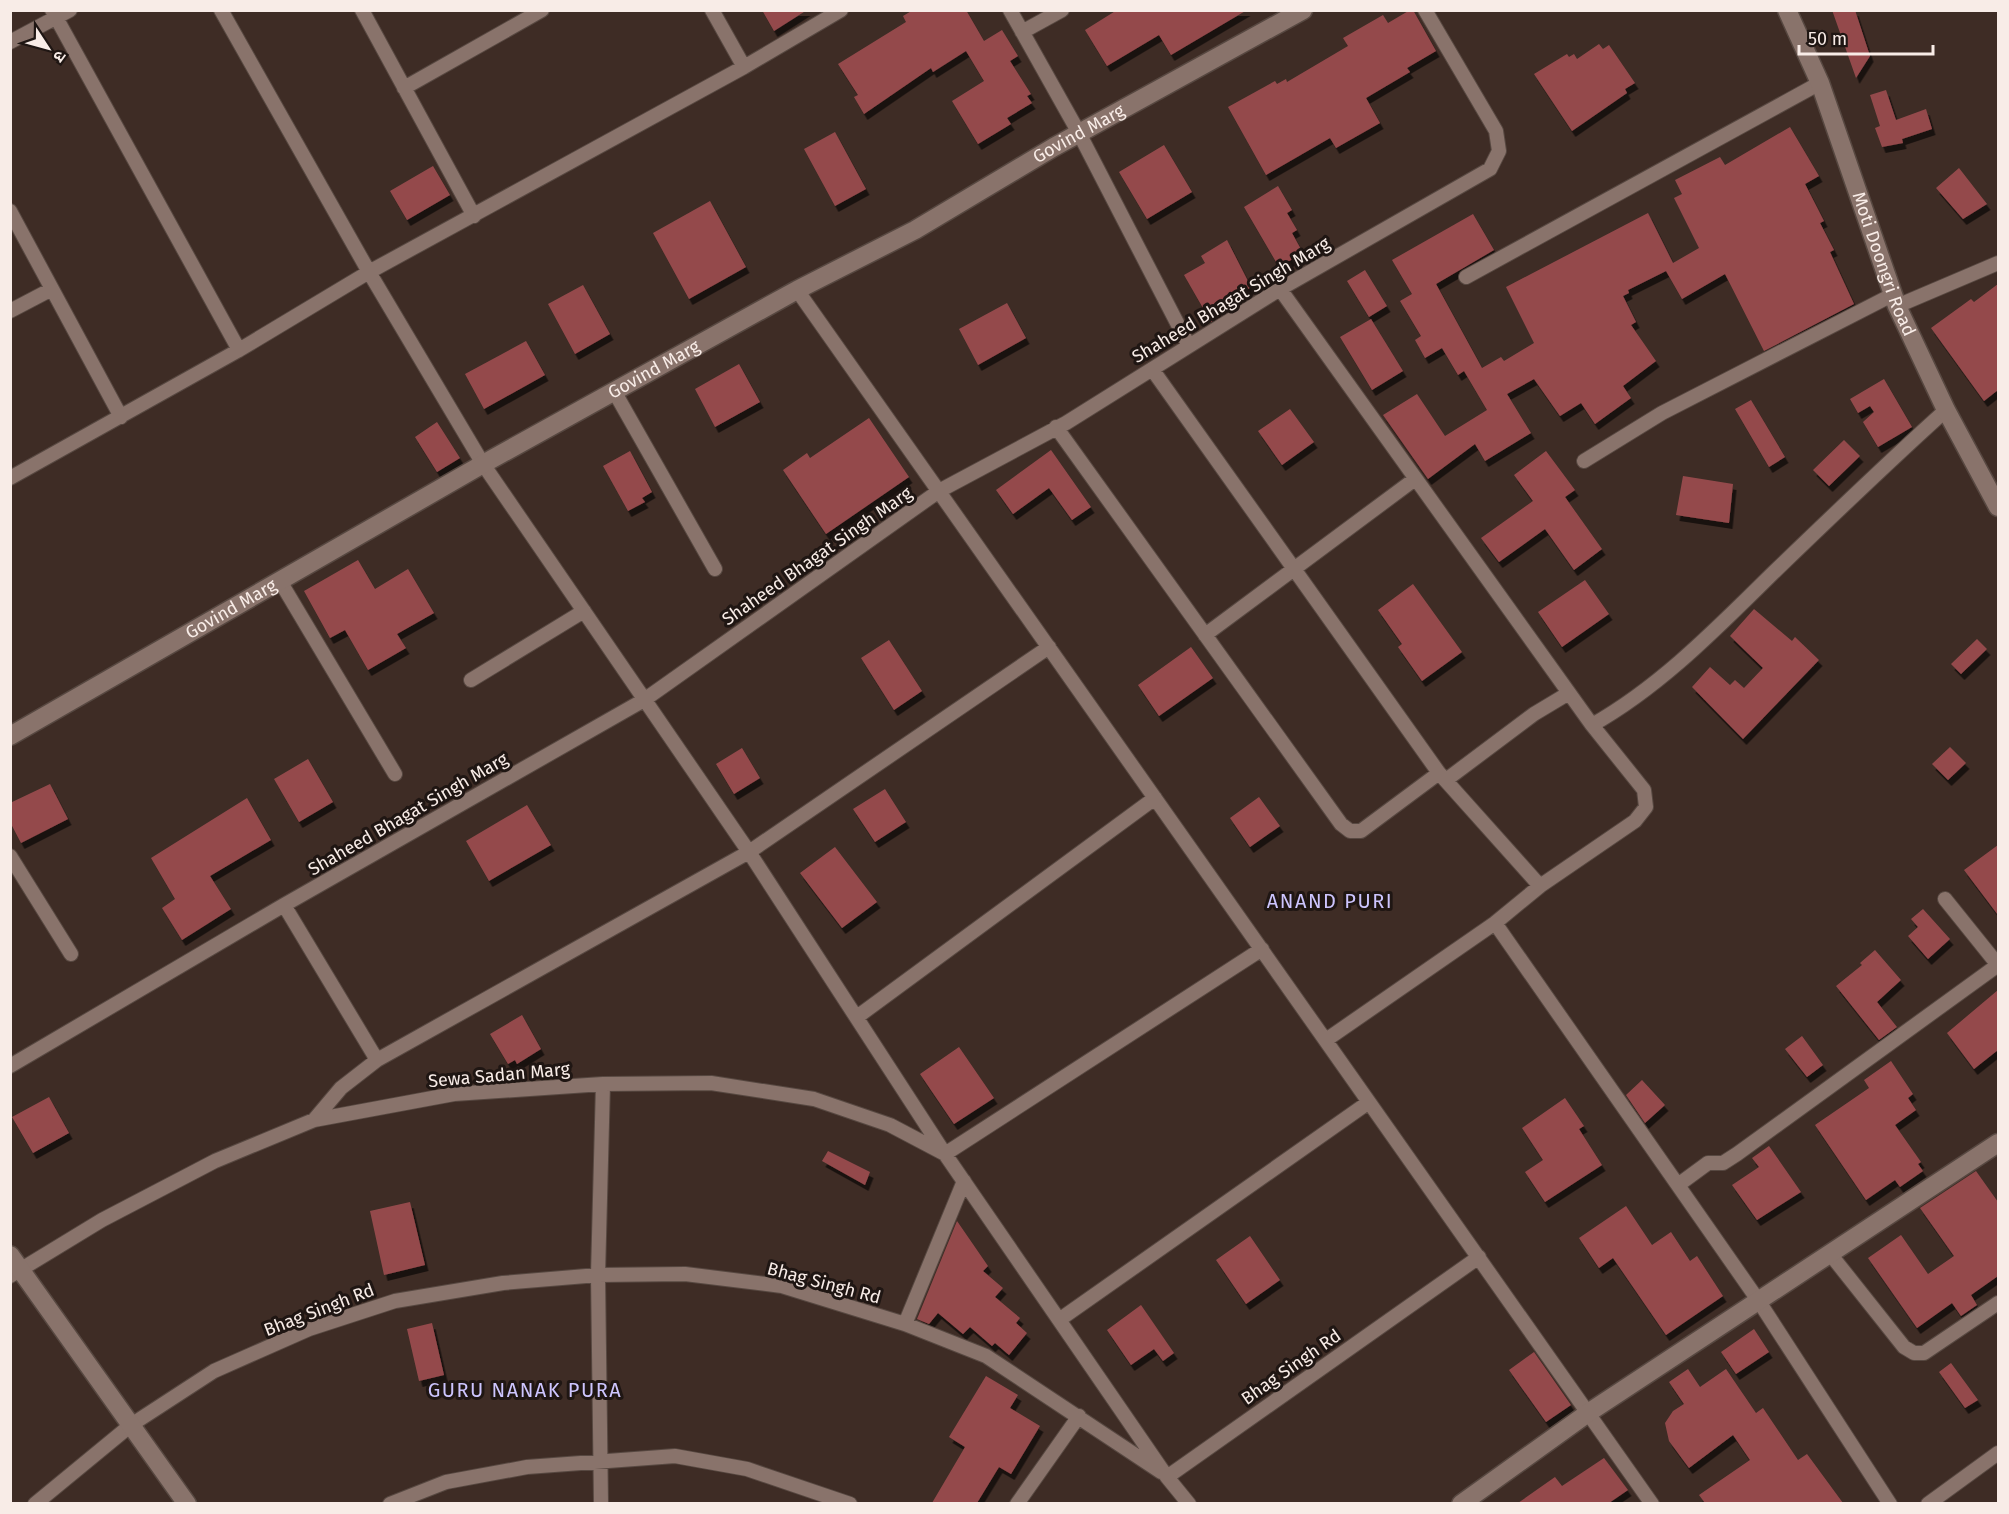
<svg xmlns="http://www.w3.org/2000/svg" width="2009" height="1514" font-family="'Fira Sans','Noto Sans Devanagari',sans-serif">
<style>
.building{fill:#944a4c;filter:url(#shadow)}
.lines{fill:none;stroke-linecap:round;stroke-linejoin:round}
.minor-casing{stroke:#574841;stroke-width:16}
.tertiary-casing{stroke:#574841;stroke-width:21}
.minor{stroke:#89736b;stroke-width:14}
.tertiary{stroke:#89736b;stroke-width:18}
.labels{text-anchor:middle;stroke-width:6;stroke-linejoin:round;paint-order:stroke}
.street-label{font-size:18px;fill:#f8ece7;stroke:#1f1613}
.neighbourhood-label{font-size:20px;letter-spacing:1.5px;fill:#cdc5fe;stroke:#1f1613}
</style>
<defs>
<filter id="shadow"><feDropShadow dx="3.5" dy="6" stdDeviation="0" flood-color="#0009"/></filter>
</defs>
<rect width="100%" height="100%" fill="#3e2c25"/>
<path class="building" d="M 762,10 L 807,10 L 774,31 Z
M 913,10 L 966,10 L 984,41 L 1002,30 L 1018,56 L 1010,61 L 1031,94 L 1027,96 L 1032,103 L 1007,118 L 1011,124 L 978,144 L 952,101 L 984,81 L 966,51 L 933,72 L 931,68 L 864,114 L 854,97 L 858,95 L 838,64 L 906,22 L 903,16 Z
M 1117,10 L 1247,10 L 1171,55 L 1159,35 L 1107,66 L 1085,30 Z
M 1410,10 L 1413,10 L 1436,51 L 1407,68 L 1410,72 L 1366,98 L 1380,123 L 1336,148 L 1330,138 L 1266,175 L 1228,107 L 1275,81 L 1277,84 L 1286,79 L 1287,82 L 1348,46 L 1343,38 L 1383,15 L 1388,23 Z
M 1832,10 L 1855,10 L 1870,56 L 1856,78 Z
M 1599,44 L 1603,49 L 1609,45 L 1635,83 L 1625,89 L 1627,93 L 1572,131 L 1534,74 L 1567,54 L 1569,57 L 1574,54 L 1577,59 Z
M 1886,90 L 1896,120 L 1926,109 L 1932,129 L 1902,139 L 1903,143 L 1882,147 L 1875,128 L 1880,126 L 1870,95 Z
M 1790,127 L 1819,176 L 1805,184 L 1824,221 L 1820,223 L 1834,250 L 1830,252 L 1854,304 L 1764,351 L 1725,274 L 1682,299 L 1666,271 L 1628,290 L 1629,293 L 1623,296 L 1636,322 L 1631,325 L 1656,361 L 1623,386 L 1631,398 L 1595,424 L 1581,403 L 1560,416 L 1534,379 L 1507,394 L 1531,433 L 1485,461 L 1475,444 L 1428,479 L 1383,415 L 1417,394 L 1445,436 L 1487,410 L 1464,371 L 1458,375 L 1442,348 L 1425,358 L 1415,340 L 1421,336 L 1400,301 L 1412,294 L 1392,260 L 1473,214 L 1494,250 L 1436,284 L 1482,368 L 1501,357 L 1504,361 L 1534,343 L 1506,287 L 1648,213 L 1673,263 L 1699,248 L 1674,198 L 1682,194 L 1675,180 L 1720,157 L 1725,165 Z
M 835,132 L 866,189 L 835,206 L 804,149 Z
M 1164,145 L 1192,192 L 1147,219 L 1119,172 Z
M 433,166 L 450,195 L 407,220 L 390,191 Z
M 1959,168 L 1987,204 L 1963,219 L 1936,188 Z
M 1278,186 L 1292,210 L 1287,213 L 1297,230 L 1292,233 L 1303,253 L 1279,267 L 1244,207 Z
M 710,201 L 746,267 L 689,299 L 653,233 Z
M 1227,240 L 1251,287 L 1237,296 L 1241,303 L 1211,322 L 1184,275 L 1205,263 L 1201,256 Z
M 1365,270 L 1387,306 L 1369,317 L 1347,281 Z
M 1998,284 L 1998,390 L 1984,401 L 1931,328 L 1971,299 L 1974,302 Z
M 583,285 L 610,334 L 575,354 L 548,304 Z
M 1007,303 L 1026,338 L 978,365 L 959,329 Z
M 1371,319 L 1403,371 L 1372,390 L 1340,337 Z
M 526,341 L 545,375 L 484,409 L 465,374 Z
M 739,364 L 760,402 L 715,427 L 695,389 Z
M 1884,379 L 1912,427 L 1878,447 L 1863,422 L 1874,412 L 1870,406 L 1858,413 L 1850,399 Z
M 1751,400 L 1785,457 L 1769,467 L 1735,409 Z
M 1290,409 L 1314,442 L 1282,465 L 1258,431 Z
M 869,418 L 909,477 L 826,534 L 783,470 L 807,453 L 810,458 Z
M 437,422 L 460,458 L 437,472 L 415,437 Z
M 1844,440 L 1860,456 L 1829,486 L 1813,470 Z
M 1051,450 L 1091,507 L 1072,520 L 1049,488 L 1013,514 L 996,490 Z
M 630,451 L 652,492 L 642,498 L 645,502 L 628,511 L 603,466 Z
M 1546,451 L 1575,490 L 1565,497 L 1602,549 L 1574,570 L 1545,529 L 1499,562 L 1481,538 L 1533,501 L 1514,475 Z
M 1683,476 L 1733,484 L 1729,523 L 1676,515 Z
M 358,560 L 375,589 L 408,569 L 434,613 L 397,634 L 406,648 L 368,670 L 345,630 L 330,638 L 304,591 Z
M 1585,580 L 1609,614 L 1562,647 L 1538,612 Z
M 1413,584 L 1462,652 L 1422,681 L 1398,647 L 1402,644 L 1378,610 Z
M 1754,609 L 1792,641 L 1795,637 L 1819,660 L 1743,739 L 1692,687 L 1710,667 L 1730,685 L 1735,680 L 1744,688 L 1763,668 L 1730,636 Z
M 1977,639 L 1987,649 L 1961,674 L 1951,664 Z
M 889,640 L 922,691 L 894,710 L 861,658 Z
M 1191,647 L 1213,678 L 1159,716 L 1138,685 Z
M 1950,747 L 1966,763 L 1948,780 L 1932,764 Z
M 742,748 L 760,778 L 734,794 L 716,764 Z
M 308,759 L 333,802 L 299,822 L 274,779 Z
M 50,784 L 68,819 L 21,843 L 10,822 L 10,803 Z
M 885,789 L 906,822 L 875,842 L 853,809 Z
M 1259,797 L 1280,826 L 1250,847 L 1230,818 Z
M 247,798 L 271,840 L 210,876 L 231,909 L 182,940 L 162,908 L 175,899 L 151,858 Z
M 527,805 L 551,845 L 489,881 L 466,841 Z
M 1998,845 L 1998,915 L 1964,870 Z
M 835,847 L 877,902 L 842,928 L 800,873 Z
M 1923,909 L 1950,939 L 1928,959 L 1908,936 L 1918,927 L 1911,919 Z
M 1875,950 L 1901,980 L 1877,1002 L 1897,1027 L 1879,1040 L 1836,986 L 1862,965 L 1860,963 Z
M 1998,990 L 1998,1050 L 1974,1069 L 1947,1033 Z
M 522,1015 L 541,1049 L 517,1064 L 515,1060 L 508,1064 L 490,1034 Z
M 1802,1036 L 1823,1065 L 1807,1077 L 1785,1049 Z
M 959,1047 L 994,1098 L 954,1124 L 920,1074 Z
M 1891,1061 L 1913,1094 L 1908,1098 L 1916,1110 L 1895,1125 L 1921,1162 L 1918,1164 L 1923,1171 L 1900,1187 L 1895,1180 L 1866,1200 L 1815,1125 L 1869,1088 L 1864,1080 Z
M 1642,1080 L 1665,1105 L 1645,1123 L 1626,1095 Z
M 49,1097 L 69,1133 L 33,1153 L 12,1117 Z
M 1565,1098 L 1584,1126 L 1579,1129 L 1602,1165 L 1545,1202 L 1525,1172 L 1543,1160 L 1522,1128 Z
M 1769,1146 L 1801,1192 L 1757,1220 L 1732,1185 L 1759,1167 L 1752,1158 Z
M 828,1151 L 870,1172 L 865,1185 L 822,1161 Z
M 1976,1171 L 1998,1202 L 1998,1276 L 1971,1295 L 1977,1305 L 1961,1316 L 1952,1303 L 1917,1328 L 1868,1258 L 1901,1235 L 1928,1274 L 1954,1256 L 1920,1208 Z
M 410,1202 L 425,1265 L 384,1275 L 370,1211 Z
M 1626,1206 L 1652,1245 L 1671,1232 L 1690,1261 L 1697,1256 L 1723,1296 L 1666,1335 L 1613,1258 L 1599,1268 L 1579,1238 Z
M 957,1221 L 988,1266 L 983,1271 L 1003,1288 L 995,1297 L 1020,1318 L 1016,1323 L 1027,1333 L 1009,1355 L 995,1343 L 992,1346 L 970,1327 L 963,1334 L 938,1313 L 929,1324 L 917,1319 Z
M 1250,1236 L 1280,1280 L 1246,1304 L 1216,1260 Z
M 1141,1305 L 1174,1353 L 1163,1361 L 1154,1349 L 1131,1365 L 1107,1330 Z
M 432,1323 L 444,1375 L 419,1381 L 407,1329 Z
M 1754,1329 L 1769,1352 L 1736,1374 L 1721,1352 Z
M 1534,1352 L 1571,1405 L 1546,1422 L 1509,1370 Z
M 1951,1363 L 1978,1400 L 1965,1408 L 1939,1372 Z
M 1688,1369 L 1700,1387 L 1726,1369 L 1756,1413 L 1763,1408 L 1798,1460 L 1807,1454 L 1843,1503 L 1705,1503 L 1699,1495 L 1750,1460 L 1733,1435 L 1689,1468 L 1669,1441 L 1665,1423 L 1673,1411 L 1684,1404 L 1669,1382 Z
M 986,1376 L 1018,1395 L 1010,1408 L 1040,1426 L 1011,1474 L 999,1467 L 977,1503 L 932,1503 L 965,1447 L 949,1437 Z
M 1604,1458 L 1628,1490 L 1609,1503 L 1518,1503 L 1555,1477 L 1562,1486 Z"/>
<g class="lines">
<defs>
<path id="minor" d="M 52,10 L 239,350
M 221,10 L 369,272 L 483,464 L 749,852 L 945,1154 L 1167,1477 L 1189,1504
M 362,10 L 474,216
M 712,10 L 744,67
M 1010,10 L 1079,133 L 1189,346
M 1022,32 L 1062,10
M 10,42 L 70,10
M 404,88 L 542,10
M 10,211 L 121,417
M 1466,277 L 1820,83
M 1280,289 L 1592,725 L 1644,790 L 1646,807 L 1635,821 L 1540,886 L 1495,923 L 1326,1040
M 797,290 L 1652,1504
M 1897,306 L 1998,263
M 10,311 L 52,289
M 1152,369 L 1439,773 L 1540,886
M 614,391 L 715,569
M 1056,427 L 1341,824 L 1350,831 L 1361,831 L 1439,773
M 1584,461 L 1662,413 L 1894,294
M 10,478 L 239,350 L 369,272 L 744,67 L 841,10
M 280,581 L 395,774
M 1205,635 L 1415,479
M 471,680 L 584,611
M 1592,725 C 1661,686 1717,628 1773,573 C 1830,518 1887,463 1946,410
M 1446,780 L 1534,714 L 1569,693
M 10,856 L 71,954
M 1945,899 L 1998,965
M 284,905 L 377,1060
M 1495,923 L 1758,1300 L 1890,1504
M 857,1017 L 1155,798
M 10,1066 L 284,905 L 644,700 L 939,491 L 1066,423 L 1280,289 L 1490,169 L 1499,151 L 1496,131 L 1425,10
M 314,1120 L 341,1088 L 377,1060 L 749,852 L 1049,647
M 1678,1185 L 1708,1163 L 1723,1163 L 1737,1154 L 1998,965
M 1831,1255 L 1904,1347 L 1914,1353 L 1924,1353 L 1998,1303
M 10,1276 L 102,1220 L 215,1161 L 314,1120 L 454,1094 L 603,1084 L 711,1083 L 814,1099 L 890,1125 L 945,1154 L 1262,949
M 1059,1320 L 1369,1102
M 905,1324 L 964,1181
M 1167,1477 L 1479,1257
M 35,1504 L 131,1425 L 214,1371 L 309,1329 L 395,1301 L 503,1283 L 598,1275 L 685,1274 L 782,1286 L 905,1324 L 986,1356 L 1161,1472
M 390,1504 L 446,1482 L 527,1467 L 675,1456 L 747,1469 L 850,1504
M 601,1504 L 598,1275 L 603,1084
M 1017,1504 L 1079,1416
M 1928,1504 L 1998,1453"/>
<g id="tertiary">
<path id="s1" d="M 1787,10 L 1820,83 L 1897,306 L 1946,410 L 1998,507"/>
<path id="s2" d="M 10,736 L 483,464 L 797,290 L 915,230 L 1054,147 L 1303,10"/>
<path d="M 10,1255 L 187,1504"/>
<path d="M 1461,1504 L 1588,1413 L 1998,1143"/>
</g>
</defs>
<use href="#minor" class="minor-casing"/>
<use href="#tertiary" class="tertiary-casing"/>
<use href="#minor" class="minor"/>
<use href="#tertiary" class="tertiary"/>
</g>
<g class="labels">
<g class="street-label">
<text dy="6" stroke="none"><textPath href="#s2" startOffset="1227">Govind Marg</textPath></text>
<text dy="6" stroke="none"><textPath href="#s1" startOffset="272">Moti Doongri Road</textPath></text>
<text transform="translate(1231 300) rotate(-31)" y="6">Shaheed Bhagat Singh Marg</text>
<text dy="6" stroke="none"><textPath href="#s2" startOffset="741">Govind Marg</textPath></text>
<text transform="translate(817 556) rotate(-35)" y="6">Shaheed Bhagat Singh Marg</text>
<text dy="6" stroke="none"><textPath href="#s2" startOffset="255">Govind Marg</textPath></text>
<text transform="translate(408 814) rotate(-30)" y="6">Shaheed Bhagat Singh Marg</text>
<text transform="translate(499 1075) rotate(-5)" y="6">Sewa Sadan Marg</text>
<text transform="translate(824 1283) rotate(15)" y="6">Bhag Singh Rd</text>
<text transform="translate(319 1310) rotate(-21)" y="6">Bhag Singh Rd</text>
<text transform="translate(1291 1367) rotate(-35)" y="6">Bhag Singh Rd</text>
</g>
<g class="neighbourhood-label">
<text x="1330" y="908">ANAND PURI</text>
<text x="525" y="1397">GURU NANAK PURA</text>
</g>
</g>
<rect width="2009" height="1514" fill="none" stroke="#f8ece7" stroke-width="24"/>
<g transform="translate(48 48) rotate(126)" stroke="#1f1613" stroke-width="4.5" paint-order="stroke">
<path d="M0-4.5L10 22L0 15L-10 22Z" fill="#f8ece7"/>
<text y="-9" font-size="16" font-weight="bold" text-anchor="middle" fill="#f8ece7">उ</text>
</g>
<path d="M1799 45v9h134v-9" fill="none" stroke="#f8ece7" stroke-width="3"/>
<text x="1808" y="45" font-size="18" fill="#f8ece7" stroke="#1f1613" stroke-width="4.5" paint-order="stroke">50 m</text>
</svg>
